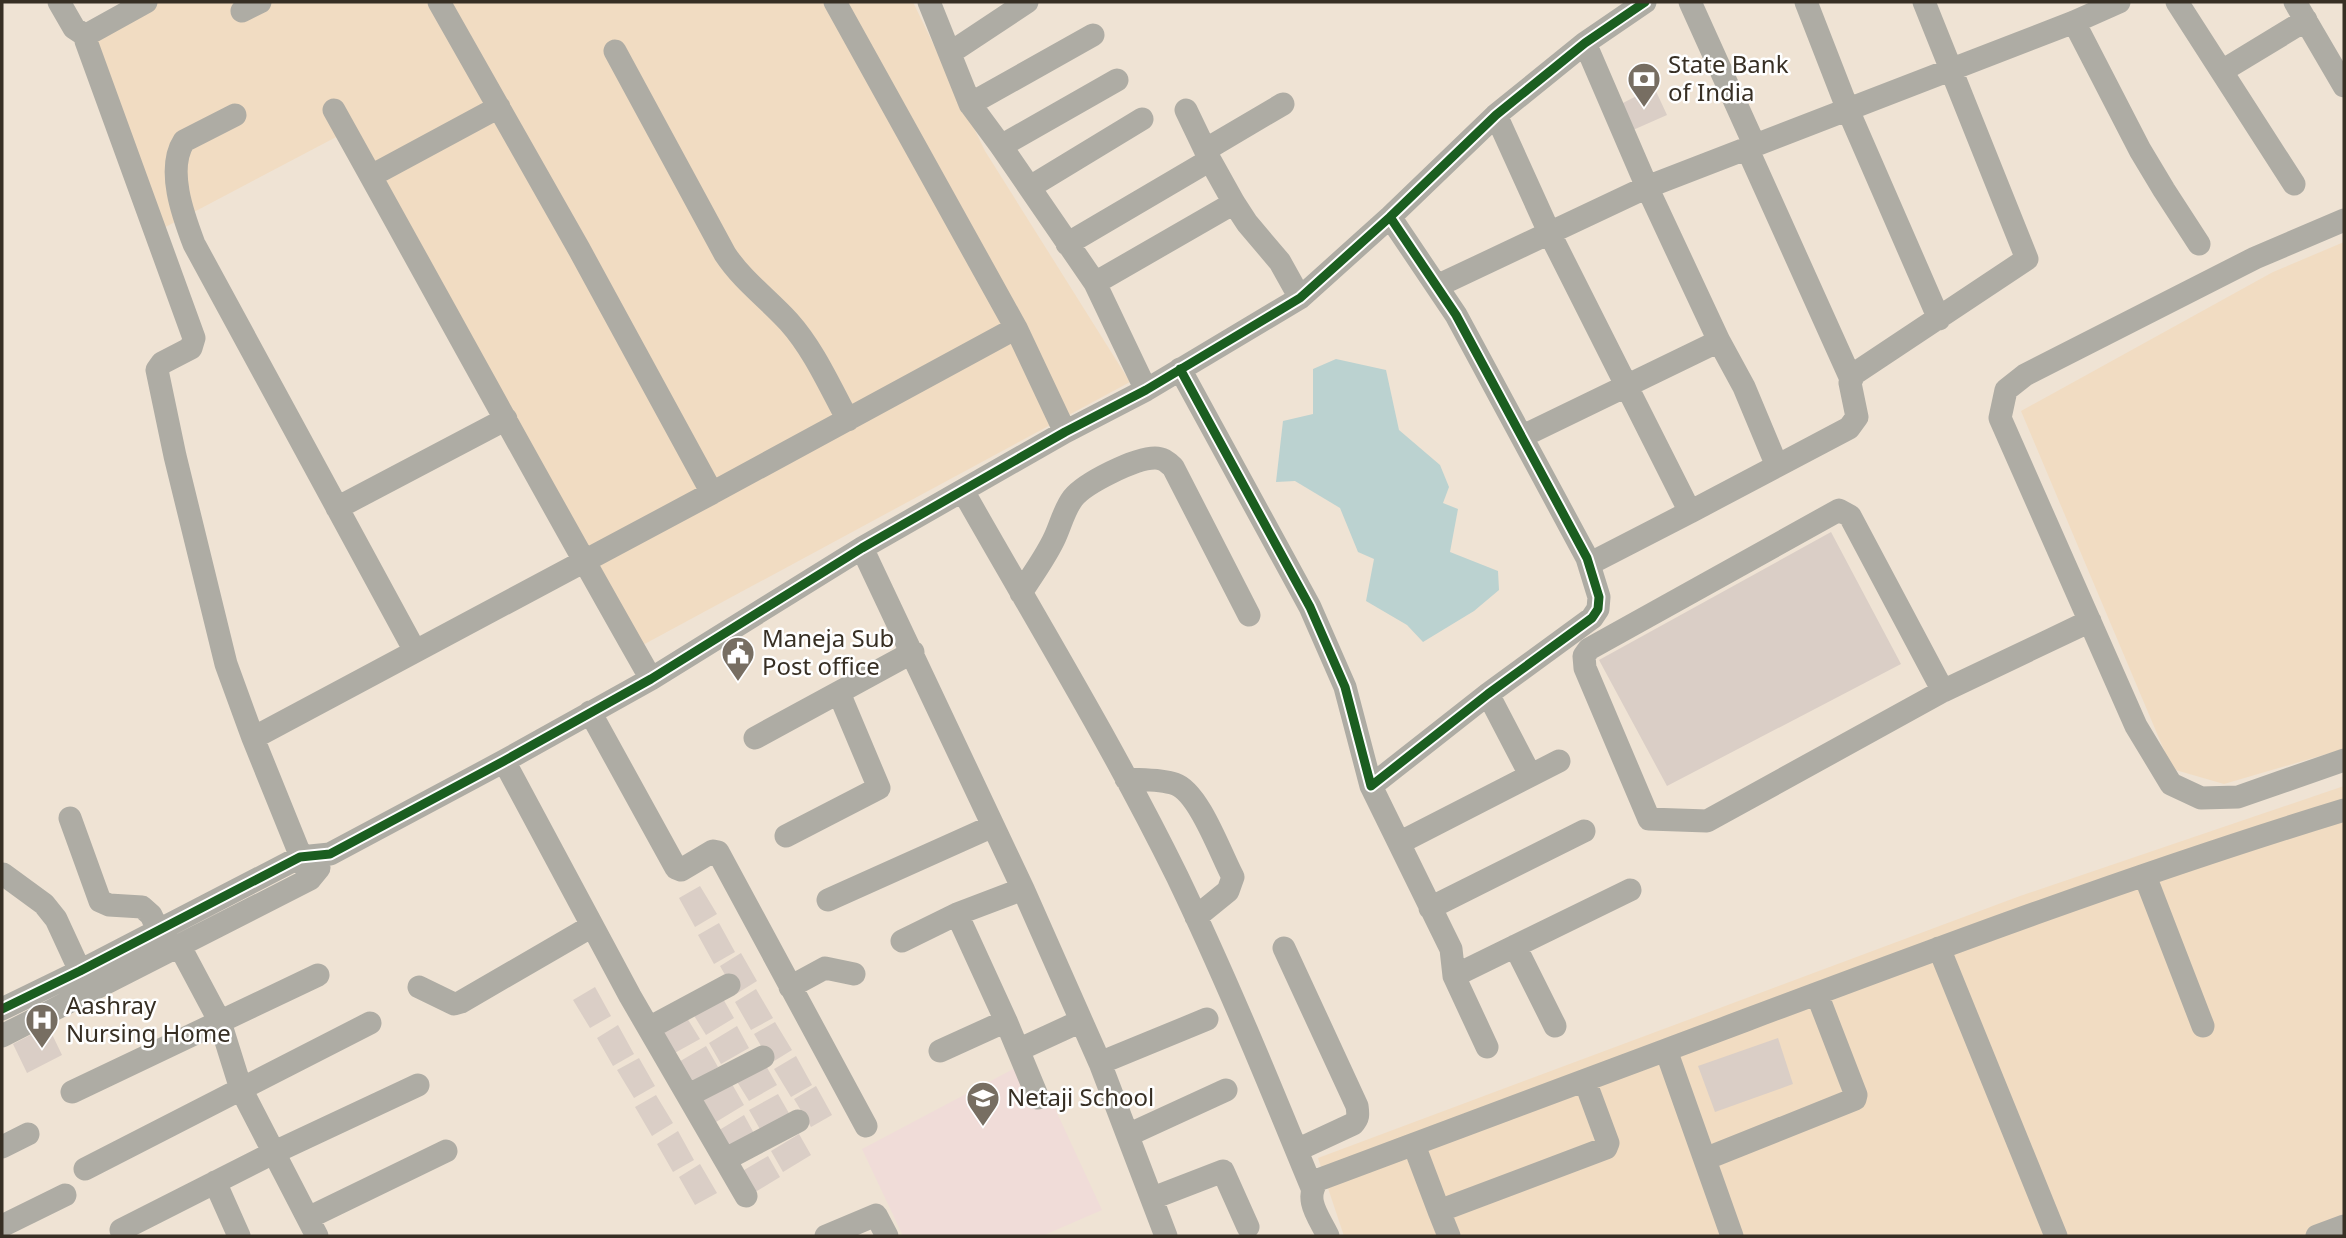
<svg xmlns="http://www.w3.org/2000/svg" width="2346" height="1238" font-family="'Noto Sans',sans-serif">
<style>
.built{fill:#f1dcc2}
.education{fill:#f0dcd8}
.water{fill:#bbd2d0}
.building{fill:#dacec6}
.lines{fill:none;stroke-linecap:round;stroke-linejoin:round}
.minor{stroke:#aeaca4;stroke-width:23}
.cycleway-casing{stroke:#fff;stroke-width:13}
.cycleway{stroke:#1b5e20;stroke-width:9}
.labels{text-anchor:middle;stroke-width:5;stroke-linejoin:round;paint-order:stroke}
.poi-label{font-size:24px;fill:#372f24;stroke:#fff;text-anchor:start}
</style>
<rect width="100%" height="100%" fill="#efe3d4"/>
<path class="built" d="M 157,2 L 913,2 L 985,151 L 1130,382 L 628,653 L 340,135 L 156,232 L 89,42 L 102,28 Z
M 2344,242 L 2344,749 L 2224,784 L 2172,769 L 2021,411 L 2273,272 Z
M 2344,786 L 2344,1236 L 1344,1236 L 1318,1158 L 2020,896 Z"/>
<path class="education" d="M 1032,1059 L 1102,1210 L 1042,1236 L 903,1236 L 862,1149 Z"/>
<path class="water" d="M 1336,359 L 1386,370 L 1399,430 L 1440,465 L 1449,487 L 1443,503 L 1458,509 L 1450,552 L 1498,571 L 1499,590 L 1474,611 L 1423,642 L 1407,625 L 1366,601 L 1374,559 L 1358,552 L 1340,508 L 1295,481 L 1276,482 L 1283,421 L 1313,414 L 1313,369 Z"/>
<path class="building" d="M 1654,87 L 1667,115 L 1633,130 L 1621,104 Z
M 1831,532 L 1901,664 L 1667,786 L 1599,660 Z
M 700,886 L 717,914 L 695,927 L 679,898 Z
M 719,923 L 735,952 L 714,964 L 698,935 Z
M 741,953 L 757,981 L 736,994 L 720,966 Z
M 595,987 L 611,1016 L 590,1028 L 573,1000 Z
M 756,989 L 773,1018 L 751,1030 L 735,1002 Z
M 722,997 L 734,1018 L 706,1035 L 693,1014 Z
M 687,1018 L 700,1039 L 671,1055 L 659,1034 Z
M 775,1022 L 792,1050 L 771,1063 L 754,1034 Z
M 618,1025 L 634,1054 L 613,1066 L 597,1038 Z
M 48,1026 L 62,1055 L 27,1073 L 13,1044 Z
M 737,1026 L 749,1048 L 721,1064 L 709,1043 Z
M 1778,1038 L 1793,1084 L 1715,1112 L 1698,1066 Z
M 706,1046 L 718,1067 L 689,1084 L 677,1063 Z
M 796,1056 L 812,1085 L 791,1097 L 774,1069 Z
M 639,1058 L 655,1086 L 634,1098 L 617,1070 Z
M 765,1064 L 777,1085 L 749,1101 L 736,1080 Z
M 732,1084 L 744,1105 L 716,1122 L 703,1100 Z
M 816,1086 L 832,1115 L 811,1127 L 794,1099 Z
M 778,1094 L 790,1115 L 761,1131 L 749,1110 Z
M 656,1095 L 673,1123 L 652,1136 L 635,1107 Z
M 744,1115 L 756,1137 L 728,1153 L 716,1132 Z
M 678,1131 L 694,1160 L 673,1172 L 657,1144 Z
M 799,1134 L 811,1155 L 783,1172 L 771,1151 Z
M 768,1156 L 780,1177 L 752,1194 L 739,1173 Z
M 700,1164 L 717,1193 L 695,1205 L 679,1177 Z"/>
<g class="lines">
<path class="minor" d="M 59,2 L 74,28 L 86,36
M 146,2 L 90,33 L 86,36 L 86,41 L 194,338 L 191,348 L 162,363 L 157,370 L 175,456 L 226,664 L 253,738 L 310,879
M 439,2 L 579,249 L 712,493 L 1016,328
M 835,2 L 1016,328 L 1065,432
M 929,2 L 970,104 L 1001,146 L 1095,283 L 1146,390
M 1690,2 L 1755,146
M 1806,2 L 1848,110 L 1939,319
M 2177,2 L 2294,184
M 2295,2 L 2344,86
M 242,11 L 260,2
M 2074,22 L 2140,150 L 2164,190 L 2199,244
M 615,51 L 725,254 C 742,280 768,299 789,322 C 814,350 830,387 848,420
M 950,53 L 1027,2
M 2222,71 L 2306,20
M 970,104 L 1093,35
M 334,110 C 440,300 543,490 651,679
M 1186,110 L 1210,160 L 1234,203 L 1247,223 L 1280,262 L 1300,298
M 235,115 L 184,141 C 166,169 183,215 194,244 L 415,651
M 1496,115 L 1549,232 L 1690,512 L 1589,564
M 1001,146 L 1117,80
M 1747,148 L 1851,379
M 1205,150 L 1283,104
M 371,176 L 499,107
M 1030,187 L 1142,119
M 2344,220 L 2255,258 L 2025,375 L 2006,390 L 2000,418 L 2136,726 L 2171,784 L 2201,798 L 2238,797 L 2344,760
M 1067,244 L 1210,160
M 1095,283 L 1234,203
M 1437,286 L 1647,187 L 2074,22 L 2119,2
M 1719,341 L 1744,387 L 1777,466
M 1180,369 L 1310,607 L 1345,687 L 1371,786 L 1488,694 L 1592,618 L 1598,609 L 1599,597 L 1587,558 L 1456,315 L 1390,217
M 1523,436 L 1719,341 L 1647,187 L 1585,43
M 963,491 C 1035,618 1112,744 1177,876 C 1226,978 1269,1083 1312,1188
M 337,508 L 506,419
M 1690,512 L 1849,428 L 1857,417 L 1850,383 L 1854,374 L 2027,259 L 1924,2
M 862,548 L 1023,889 L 1100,1063 L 1166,1236
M 1021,593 C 1032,575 1046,557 1055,537 C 1061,524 1064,510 1073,498 C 1085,483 1135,458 1155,458 C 1163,458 1167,462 1173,467 L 1249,615
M 1943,691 L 1850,516 L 1839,510 L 1589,649 L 1584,656 L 1585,668 L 1649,819 L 1707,821 L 1943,691 L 2090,621
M 1488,694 L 1525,765
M 590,712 L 676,868 L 681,870 L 713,851 L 718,852 L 866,1126
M 253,738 L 712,493
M 755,738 L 913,652
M 504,761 L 630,996 L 746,1196
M 1126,779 C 1142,780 1161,779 1175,784 C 1199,792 1221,855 1233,877 L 1228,891 L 1196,917
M 1371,786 L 1451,949 L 1454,976 L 1487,1047
M 70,818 L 100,901 L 109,905 L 142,907 L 151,915 L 158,930
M 786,836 L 879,788 L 839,693
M 1399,843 L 1559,761
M 3,874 L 44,904 L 56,919 L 80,971
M 2145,876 L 2203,1026
M 828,900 L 993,826
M 1430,908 L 1584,831
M 902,941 L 957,914 L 1023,889
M 179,945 L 220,1022 L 241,1089 L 317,1236
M 1515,946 L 1555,1026
M 1284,948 L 1357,1106 C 1358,1114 1359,1118 1353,1124 L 1297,1150
M 1939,948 L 2056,1236
M 1454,976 L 1630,890
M 419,987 L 454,1004 L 461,1002 L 592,926
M 790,987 L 825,968 L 854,974
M 2,1009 L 80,971 L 300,857 L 330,854 L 504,761 L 651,679 L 862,548 L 1065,432 L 1146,390 L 1300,298 L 1390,217 L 1496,115 L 1585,43 L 1645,2
M 1006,1021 L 1038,1098
M 649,1028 L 729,985
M 2,1036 L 310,879 L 319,868
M 1018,1050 L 1081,1021
M 940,1051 L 1006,1021 L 957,914
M 1100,1063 L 1207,1019
M 72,1092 L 318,975
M 689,1095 L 763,1057
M 1128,1135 L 1226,1090
M 1414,1145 L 1439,1211
M 2,1147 L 28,1134
M 726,1159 L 798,1121
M 1705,1159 L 1855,1099 L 1856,1095 L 1817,994
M 85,1169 L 370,1023
M 215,1182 L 239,1236
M 1153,1198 L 1223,1171 L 1248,1227
M 308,1218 L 446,1151
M 2,1226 L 65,1195
M 121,1230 L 275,1152 L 418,1085
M 826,1236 L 876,1215 L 887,1236
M 1328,1236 C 1319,1217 1303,1199 1318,1180 L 1666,1050
M 1449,1236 L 1439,1211 L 1606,1148 L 1608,1143 L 1585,1081
M 1732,1236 L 1666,1050 C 1891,966 2115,880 2344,810
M 2317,1236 L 2344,1226"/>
<defs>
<path id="cycleway" d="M 1180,369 L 1310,607 L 1345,687 L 1371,786 L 1488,694 L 1592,618 L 1598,609 L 1599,597 L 1587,558 L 1456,315 L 1390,217
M 2,1009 L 80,971 L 300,857 L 330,854 L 504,761 L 651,679 L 862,548 L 1065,432 L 1146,390 L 1300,298 L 1390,217 L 1496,115 L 1585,43 L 1645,2"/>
</defs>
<use href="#cycleway" class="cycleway-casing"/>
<use href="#cycleway" class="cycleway"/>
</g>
<defs>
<symbol id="bank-pin" viewBox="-11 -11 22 30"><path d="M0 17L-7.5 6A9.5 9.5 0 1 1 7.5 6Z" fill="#776e62" stroke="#fff"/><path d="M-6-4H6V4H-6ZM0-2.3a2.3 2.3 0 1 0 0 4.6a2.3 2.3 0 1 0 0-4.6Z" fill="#fff"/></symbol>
<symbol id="civic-pin" viewBox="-11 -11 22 30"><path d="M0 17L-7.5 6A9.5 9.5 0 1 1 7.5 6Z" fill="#776e62" stroke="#fff"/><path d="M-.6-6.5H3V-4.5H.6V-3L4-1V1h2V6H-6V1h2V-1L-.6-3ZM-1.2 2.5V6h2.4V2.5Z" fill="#fff"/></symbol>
<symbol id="hospital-pin" viewBox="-11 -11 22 30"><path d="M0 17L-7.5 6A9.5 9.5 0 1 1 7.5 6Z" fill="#776e62" stroke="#fff"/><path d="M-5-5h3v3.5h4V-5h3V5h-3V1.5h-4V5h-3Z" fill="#fff"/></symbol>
<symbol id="school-pin" viewBox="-11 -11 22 30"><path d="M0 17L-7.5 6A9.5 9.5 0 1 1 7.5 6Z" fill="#776e62" stroke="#fff"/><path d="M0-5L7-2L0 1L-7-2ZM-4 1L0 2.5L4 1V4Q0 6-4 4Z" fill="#fff"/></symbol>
</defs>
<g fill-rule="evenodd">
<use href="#bank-pin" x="1625" y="60" width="38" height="52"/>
<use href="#civic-pin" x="719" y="634" width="38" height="52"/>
<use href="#hospital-pin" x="23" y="1001" width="38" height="52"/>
<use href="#school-pin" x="964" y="1079" width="38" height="52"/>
</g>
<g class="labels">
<g class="poi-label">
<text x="1668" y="73">State Bank<tspan x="1668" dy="28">of India</tspan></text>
<text x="762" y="647">Maneja Sub<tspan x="762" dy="28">Post office</tspan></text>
<text x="66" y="1014">Aashray<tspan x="66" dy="28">Nursing Home</tspan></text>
<text x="1007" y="1106">Netaji School</text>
</g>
</g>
<rect width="2346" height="1238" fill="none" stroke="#372f24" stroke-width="7"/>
</svg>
